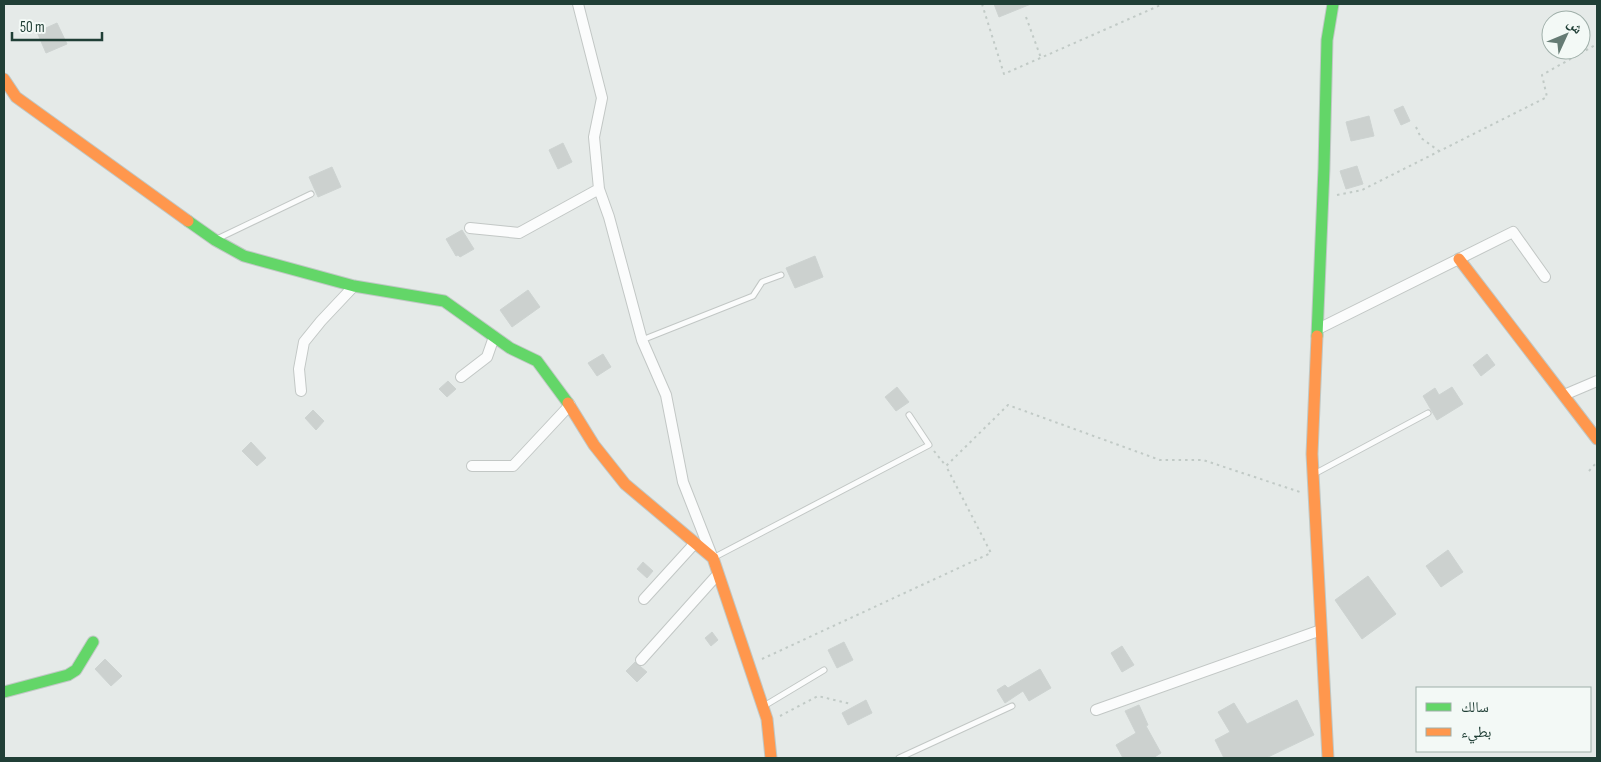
<svg xmlns="http://www.w3.org/2000/svg" width="1601" height="762" font-family="'Sofia Sans Condensed','Noto Naskh Arabic',sans-serif">
<style>
.building{fill:#ccd1cf;stroke:#cdd3d1}
.lines{fill:none;stroke-linecap:round;stroke-linejoin:round}
.lane-casing{stroke:#c2c7c5;stroke-width:7}
.street-casing{stroke:#c2c7c5;stroke-width:12}
.fast-casing{stroke:#c0c8c5;stroke-width:13}
.slow-casing{stroke:#c0c8c5;stroke-width:13}
.path{stroke:#c1cac6;stroke-width:2;stroke-dasharray:2.5 4;stroke-linecap:butt}
.lane{stroke:#fbfcfc;stroke-width:5}
.street{stroke:#fbfcfc;stroke-width:10}
.fast{stroke:#63d668;stroke-width:11}
.slow{stroke:#ff974d;stroke-width:11}
</style>
<rect width="100%" height="100%" fill="#e5eae8"/>
<path class="building" d="M 994,4 L 1031,4 L 999,17 Z
M 57,23 L 67,44 L 46,53 L 37,32 Z
M 1403,106 L 1410,121 L 1401,125 L 1394,110 Z
M 1369,116 L 1374,136 L 1351,141 L 1346,122 Z
M 563,143 L 572,162 L 558,169 L 549,150 Z
M 1357,166 L 1363,184 L 1346,189 L 1340,171 Z
M 332,167 L 341,187 L 318,197 L 309,177 Z
M 462,230 L 474,249 L 460,257 L 458,255 L 456,256 L 446,239 Z
M 815,256 L 823,277 L 795,288 L 786,268 Z
M 528,290 L 540,307 L 512,327 L 500,310 Z
M 603,354 L 611,367 L 597,376 L 588,363 Z
M 1487,354 L 1495,365 L 1481,376 L 1473,365 Z
M 448,381 L 456,389 L 447,397 L 439,389 Z
M 897,387 L 909,402 L 896,411 L 885,397 Z
M 1452,387 L 1463,404 L 1437,420 L 1423,396 L 1435,388 L 1439,395 Z
M 313,410 L 324,421 L 316,430 L 305,418 Z
M 251,442 L 266,458 L 257,466 L 242,451 Z
M 1448,550 L 1463,572 L 1441,587 L 1426,566 Z
M 643,562 L 653,571 L 647,578 L 637,569 Z
M 1368,576 L 1396,614 L 1362,639 L 1335,600 Z
M 712,632 L 718,640 L 711,646 L 705,638 Z
M 844,642 L 853,660 L 837,668 L 828,650 Z
M 1122,646 L 1134,665 L 1122,672 L 1111,653 Z
M 105,659 L 122,676 L 111,686 L 95,669 Z
M 635,662 L 647,672 L 637,682 L 626,671 Z
M 1040,669 L 1051,688 L 1029,701 L 1023,691 L 1005,703 L 997,690 L 1005,685 L 1008,688 Z
M 866,700 L 872,713 L 848,725 L 842,713 Z
M 1297,700 L 1314,735 L 1266,758 L 1224,758 L 1215,740 L 1230,732 L 1218,712 L 1234,703 L 1247,724 Z
M 1139,705 L 1148,725 L 1146,726 L 1161,753 L 1153,758 L 1123,758 L 1116,745 L 1136,733 L 1125,711 Z"/>
<g class="lines">
<defs>
<path id="lane" d="M 217,239 L 311,194
M 642,340 L 753,296 L 762,282 L 781,275
M 1316,473 L 1428,413
M 713,558 L 929,445 L 909,415
M 764,706 L 824,670
M 899,758 L 1012,706"/>
<path id="street" d="M 578,4 L 602,98 L 594,137 L 599,189 L 609,217 L 642,340 L 666,395 L 683,482 L 712,556
M 470,228 L 519,233 L 599,189
M 1318,329 L 1513,232 L 1545,277
M 461,377 L 487,357 L 494,337
M 301,391 L 299,369 L 304,342 L 321,321 L 354,286
M 1564,395 L 1597,381
M 472,466 L 513,466 L 570,405
M 644,599 L 695,543
M 641,660 L 718,574
M 1096,710 L 1321,630"/>
<path id="fast" d="M 188,221 L 215,240 L 244,256 L 354,286 L 444,301 L 510,348 L 537,361 L 568,403
M 1317,336 L 1324,168 L 1327,40 L 1333,4
M 4,692 L 68,675 L 76,670 L 93,642"/>
<path id="slow" d="M 4,79 L 16,97 L 188,221
M 1459,259 L 1597,439
M 1317,336 L 1312,454 L 1328,758
M 568,403 L 594,445 L 625,484 L 713,558 L 767,719 L 771,758"/>
</defs>
<use href="#lane" class="lane-casing"/>
<use href="#street" class="street-casing"/>
<use href="#fast" class="fast-casing"/>
<use href="#slow" class="slow-casing"/>
<path class="path" d="M 982,4 L 1004,74 L 1163,4
M 1026,17 L 1041,58
M 1416,127 L 1421,138 L 1439,151
M 1337,195 L 1362,190 L 1547,97 L 1542,75 L 1597,44
M 934,451 L 946,466
M 1589,471 L 1597,462
M 762,659 L 991,553 L 946,466 L 1008,405 L 1160,460 L 1203,460 L 1300,492
M 780,716 L 818,696 L 851,704"/>
<use href="#lane" class="lane"/>
<use href="#street" class="street"/>
<use href="#fast" class="fast"/>
<use href="#slow" class="slow"/>
</g>
<rect width="1601" height="762" fill="none" stroke="#203f36" stroke-width="10"/>
<rect x="1416" y="687" width="175" height="65" fill="#f3f9f6" stroke="#9fafa9"/>
<rect x="1426" y="703" width="25" height="8" fill="#63d668" stroke="#9fafa9"/>
<text x="1461" y="712" font-size="15" fill="#203f36">سالك</text>
<rect x="1426" y="728" width="25" height="8" fill="#ff974d" stroke="#9fafa9"/>
<text x="1461" y="737" font-size="15" fill="#203f36">بطيء</text>
<g transform="translate(1566 35) rotate(46)"><circle r="24" fill="#f3f9f6" stroke="#9fafa9"/>
<path d="M0-4L9 19L0 12L-9 19Z" fill="#657b74"/>
<text y="-8" font-size="14" font-weight="bold" text-anchor="middle" fill="#203f36">ش</text>
</g>
<path d="M12 32v8h90v-8" fill="none" stroke="#203f36" stroke-width="2.5"/>
<text x="20" y="32" font-size="15" fill="#203f36" stroke="#f3f9f6" stroke-width="4" paint-order="stroke">50 m</text>
</svg>
